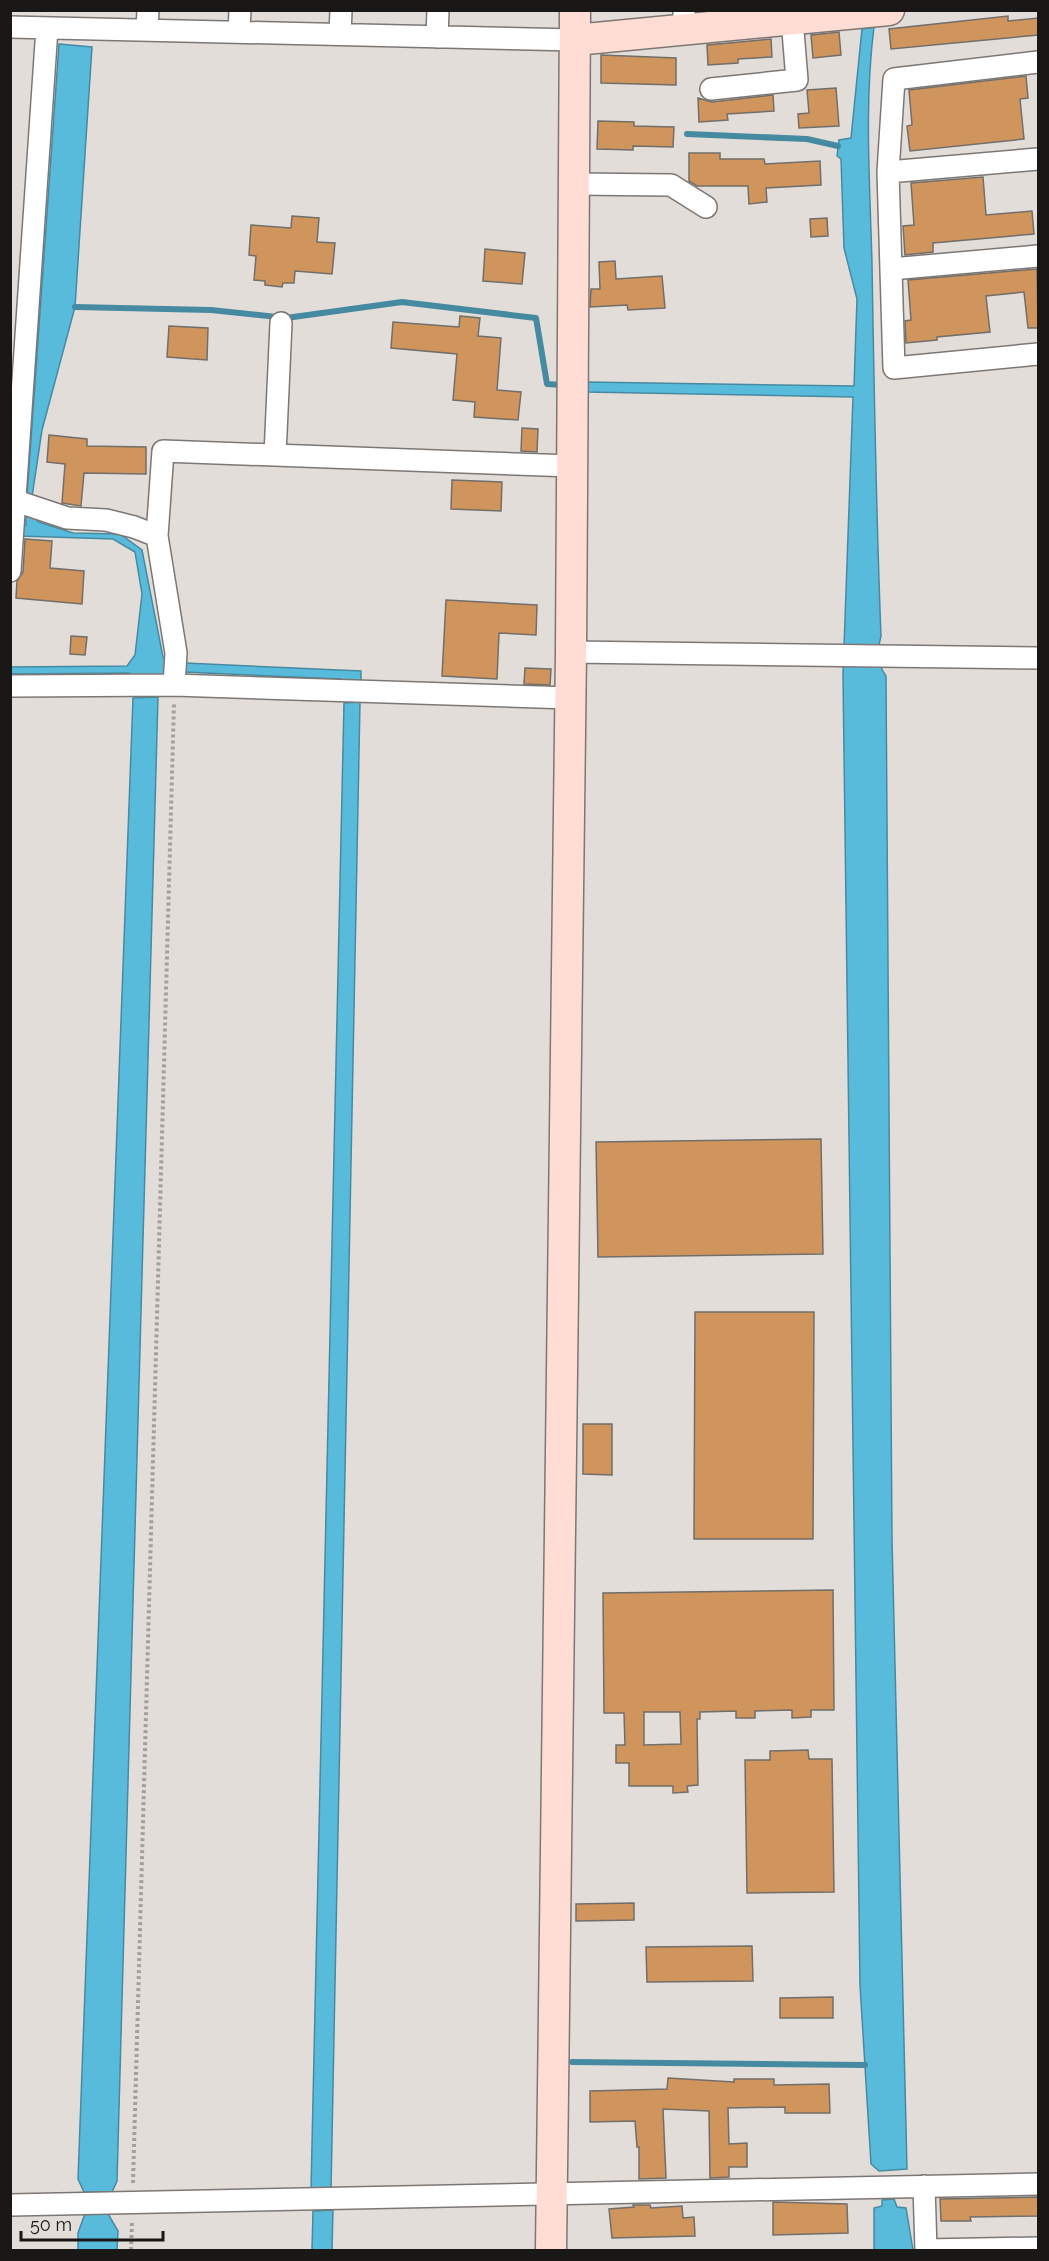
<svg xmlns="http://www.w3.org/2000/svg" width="1049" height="2261" font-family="Raleway,sans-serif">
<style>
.water{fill:#59bbdc;stroke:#468aa1;stroke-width:1.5}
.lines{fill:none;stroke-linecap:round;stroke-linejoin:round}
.stream{stroke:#468aa1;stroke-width:6}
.building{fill:#d0955c;stroke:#726e6a;stroke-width:1.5;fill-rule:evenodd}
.street-casing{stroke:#7d7774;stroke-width:24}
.secondary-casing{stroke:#7d7774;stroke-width:33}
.path{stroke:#a49f9c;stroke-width:4;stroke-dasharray:3 3;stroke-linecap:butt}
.street{stroke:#fff;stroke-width:21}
.secondary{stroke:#ffddd4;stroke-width:30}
</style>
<rect width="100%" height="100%" fill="#e3ddd9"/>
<path class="water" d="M 874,27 C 864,105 870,185 872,264 C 874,388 876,512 881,636 C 877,652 876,662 886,676 L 892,1539 L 907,2169 L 879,2171 L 871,2164 L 860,1985 L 843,675 L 853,397 L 586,392 L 586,382 L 854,386 L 857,299 L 844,248 L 841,159 L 837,156 L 839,140 L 851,138 L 862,29 Z
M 59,44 L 92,47 L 75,307 L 42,430 L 32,497 L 27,496 Z
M 26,508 L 32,510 L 38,522 L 73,533 L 120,534 L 142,550 L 163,657 L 168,662 L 167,672 L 158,679 L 135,678 L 129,673 L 11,674 L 10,667 L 127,666 L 135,655 L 142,594 L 135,552 L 113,539 L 20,536 L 21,528 L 26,525 Z
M 185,663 L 361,671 L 361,685 L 344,685 L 340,679 L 184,672 Z
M 158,697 L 117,2181 L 112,2192 L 84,2192 L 78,2179 L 133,698 Z
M 360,702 L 331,2190 L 311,2190 L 344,703 Z
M 894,2199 L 897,2207 L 906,2208 L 913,2250 L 874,2250 L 874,2208 L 882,2206 L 882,2200 Z
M 333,2210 L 332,2250 L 312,2250 L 313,2211 Z
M 86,2211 L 107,2212 L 118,2231 L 117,2250 L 78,2250 L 78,2233 Z"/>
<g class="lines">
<path class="stream" d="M 687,134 L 807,139 L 838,146
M 75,307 L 211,310 L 286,318 L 402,302 L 536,318 L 547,384 L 562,385
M 572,2062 L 865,2065"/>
</g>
<path class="building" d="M 1008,16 L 1008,21 L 1038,18 L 1038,35 L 891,49 L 889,29 Z
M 839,32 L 841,55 L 813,58 L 811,35 Z
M 771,39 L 772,57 L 738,59 L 738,63 L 708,65 L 707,45 Z
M 601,55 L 676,58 L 676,85 L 601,83 Z
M 1026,76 L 1028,98 L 1020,99 L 1024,139 L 910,151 L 907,126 L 912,125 L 909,90 Z
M 836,88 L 839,126 L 799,128 L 798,114 L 809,113 L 807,90 Z
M 773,95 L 774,111 L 727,114 L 728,120 L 699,122 L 698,98 L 712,102 Z
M 598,121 L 634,122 L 634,126 L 674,127 L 673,147 L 633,146 L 633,150 L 597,149 Z
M 689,153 L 720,153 L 720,159 L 764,159 L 765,164 L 820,161 L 821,185 L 766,188 L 767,202 L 749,204 L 748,186 L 697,186 L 689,181 Z
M 983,177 L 986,215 L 1032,211 L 1034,234 L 933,243 L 933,252 L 905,255 L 903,226 L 914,225 L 911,183 Z
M 292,216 L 319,218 L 317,242 L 335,243 L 332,274 L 295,271 L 294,283 L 283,283 L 282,287 L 265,285 L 265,281 L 254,280 L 256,256 L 249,255 L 251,225 L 291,228 Z
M 827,218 L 828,236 L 811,237 L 810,219 Z
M 485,249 L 525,253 L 522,284 L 483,281 Z
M 615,261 L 616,279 L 662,276 L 665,308 L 628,310 L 627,305 L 590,307 L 591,289 L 600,289 L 599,262 Z
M 1037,269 L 1038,328 L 1028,328 L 1024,292 L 986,296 L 990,332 L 937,337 L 937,340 L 906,343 L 905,321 L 911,320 L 908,280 Z
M 460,316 L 480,318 L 478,336 L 501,338 L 497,390 L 521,392 L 518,420 L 474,417 L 475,402 L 453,400 L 457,354 L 391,348 L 393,322 L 459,327 Z
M 169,326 L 208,328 L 207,360 L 167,357 Z
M 522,428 L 538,429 L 537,452 L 521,451 Z
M 49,435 L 87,439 L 87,446 L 146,447 L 146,474 L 84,473 L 81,506 L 62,503 L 65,464 L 47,462 Z
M 452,480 L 502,482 L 501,511 L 451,509 Z
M 25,539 L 52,541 L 50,568 L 84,571 L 82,604 L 16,598 L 17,581 L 23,572 Z
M 446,600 L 537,605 L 536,635 L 499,633 L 497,679 L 442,676 Z
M 71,636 L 87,637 L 85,655 L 70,654 Z
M 525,668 L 551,669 L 550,685 L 524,684 Z
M 821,1139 L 823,1254 L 598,1257 L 596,1142 Z
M 695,1312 L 814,1312 L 813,1539 L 694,1539 Z
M 583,1424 L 612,1424 L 612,1475 L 583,1474 Z
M 833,1590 L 834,1710 L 811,1710 L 811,1717 L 792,1718 L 792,1710 L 755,1711 L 755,1718 L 736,1718 L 736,1711 L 700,1712 L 700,1719 L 697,1719 L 698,1785 L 687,1786 L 688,1792 L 673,1793 L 673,1786 L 629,1786 L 629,1763 L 616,1763 L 616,1745 L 625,1745 L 624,1713 L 604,1713 L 603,1593 ZM 644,1712 L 680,1712 L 681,1744 L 644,1745 Z
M 808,1750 L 809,1759 L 832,1759 L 834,1892 L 747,1893 L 745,1760 L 770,1760 L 770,1751 Z
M 634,1903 L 634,1920 L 576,1921 L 576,1904 Z
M 752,1946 L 753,1981 L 647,1982 L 646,1947 Z
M 833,1997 L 833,2018 L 780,2018 L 780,1998 Z
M 668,2078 L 734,2082 L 734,2079 L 774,2079 L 774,2085 L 829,2084 L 830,2113 L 785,2113 L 785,2107 L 728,2108 L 729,2144 L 747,2143 L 747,2167 L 729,2167 L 729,2177 L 710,2178 L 709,2111 L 663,2109 L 666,2178 L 639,2179 L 639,2147 L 637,2147 L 635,2121 L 590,2122 L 590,2091 L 667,2089 Z
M 1038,2197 L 1038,2216 L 970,2217 L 971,2221 L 941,2221 L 940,2199 Z
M 773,2202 L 847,2204 L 848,2233 L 773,2235 Z
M 633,2205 L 650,2205 L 651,2208 L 682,2206 L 683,2218 L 694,2217 L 695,2236 L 612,2238 L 609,2209 L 634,2207 Z"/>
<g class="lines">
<defs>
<path id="street" d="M 684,10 L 684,29
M 10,27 L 575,40
M 147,30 L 148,10
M 239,32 L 240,10
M 340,34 L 341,10
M 437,37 L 438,10
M 1038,62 L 894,79 L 888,172 L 894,368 L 1038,354
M 711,89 L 797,80 L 792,19
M 888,172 L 1038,159
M 574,184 L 671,185 L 706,207
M 891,269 L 1038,256
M 275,455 L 281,323
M 16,501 L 67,518 L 106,520 L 134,527 L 157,536
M 10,571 L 47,28
M 571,652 L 1038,658
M 174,685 L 176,653 L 157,536 L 163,451 L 572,466
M 10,686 L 174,685 L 569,698
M 924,2186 L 926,2250
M 10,2205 L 1038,2184
M 926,2250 L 1038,2248"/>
<path id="secondary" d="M 575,40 L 889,10
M 551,2250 L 571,652 L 575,10"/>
</defs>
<use href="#street" class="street-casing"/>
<use href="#secondary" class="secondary-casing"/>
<path class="path" d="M 133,2183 L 174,703
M 131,2250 L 132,2221"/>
<use href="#street" class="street"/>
<use href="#secondary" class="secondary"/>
</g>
<rect width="1049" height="2261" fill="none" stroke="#1a1817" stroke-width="24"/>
<path d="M21 2231v9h142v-9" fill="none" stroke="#1a1817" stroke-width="3"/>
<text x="30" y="2231" font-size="18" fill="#1a1817" stroke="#e3ddd9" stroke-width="4.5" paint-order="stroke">50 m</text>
</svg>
